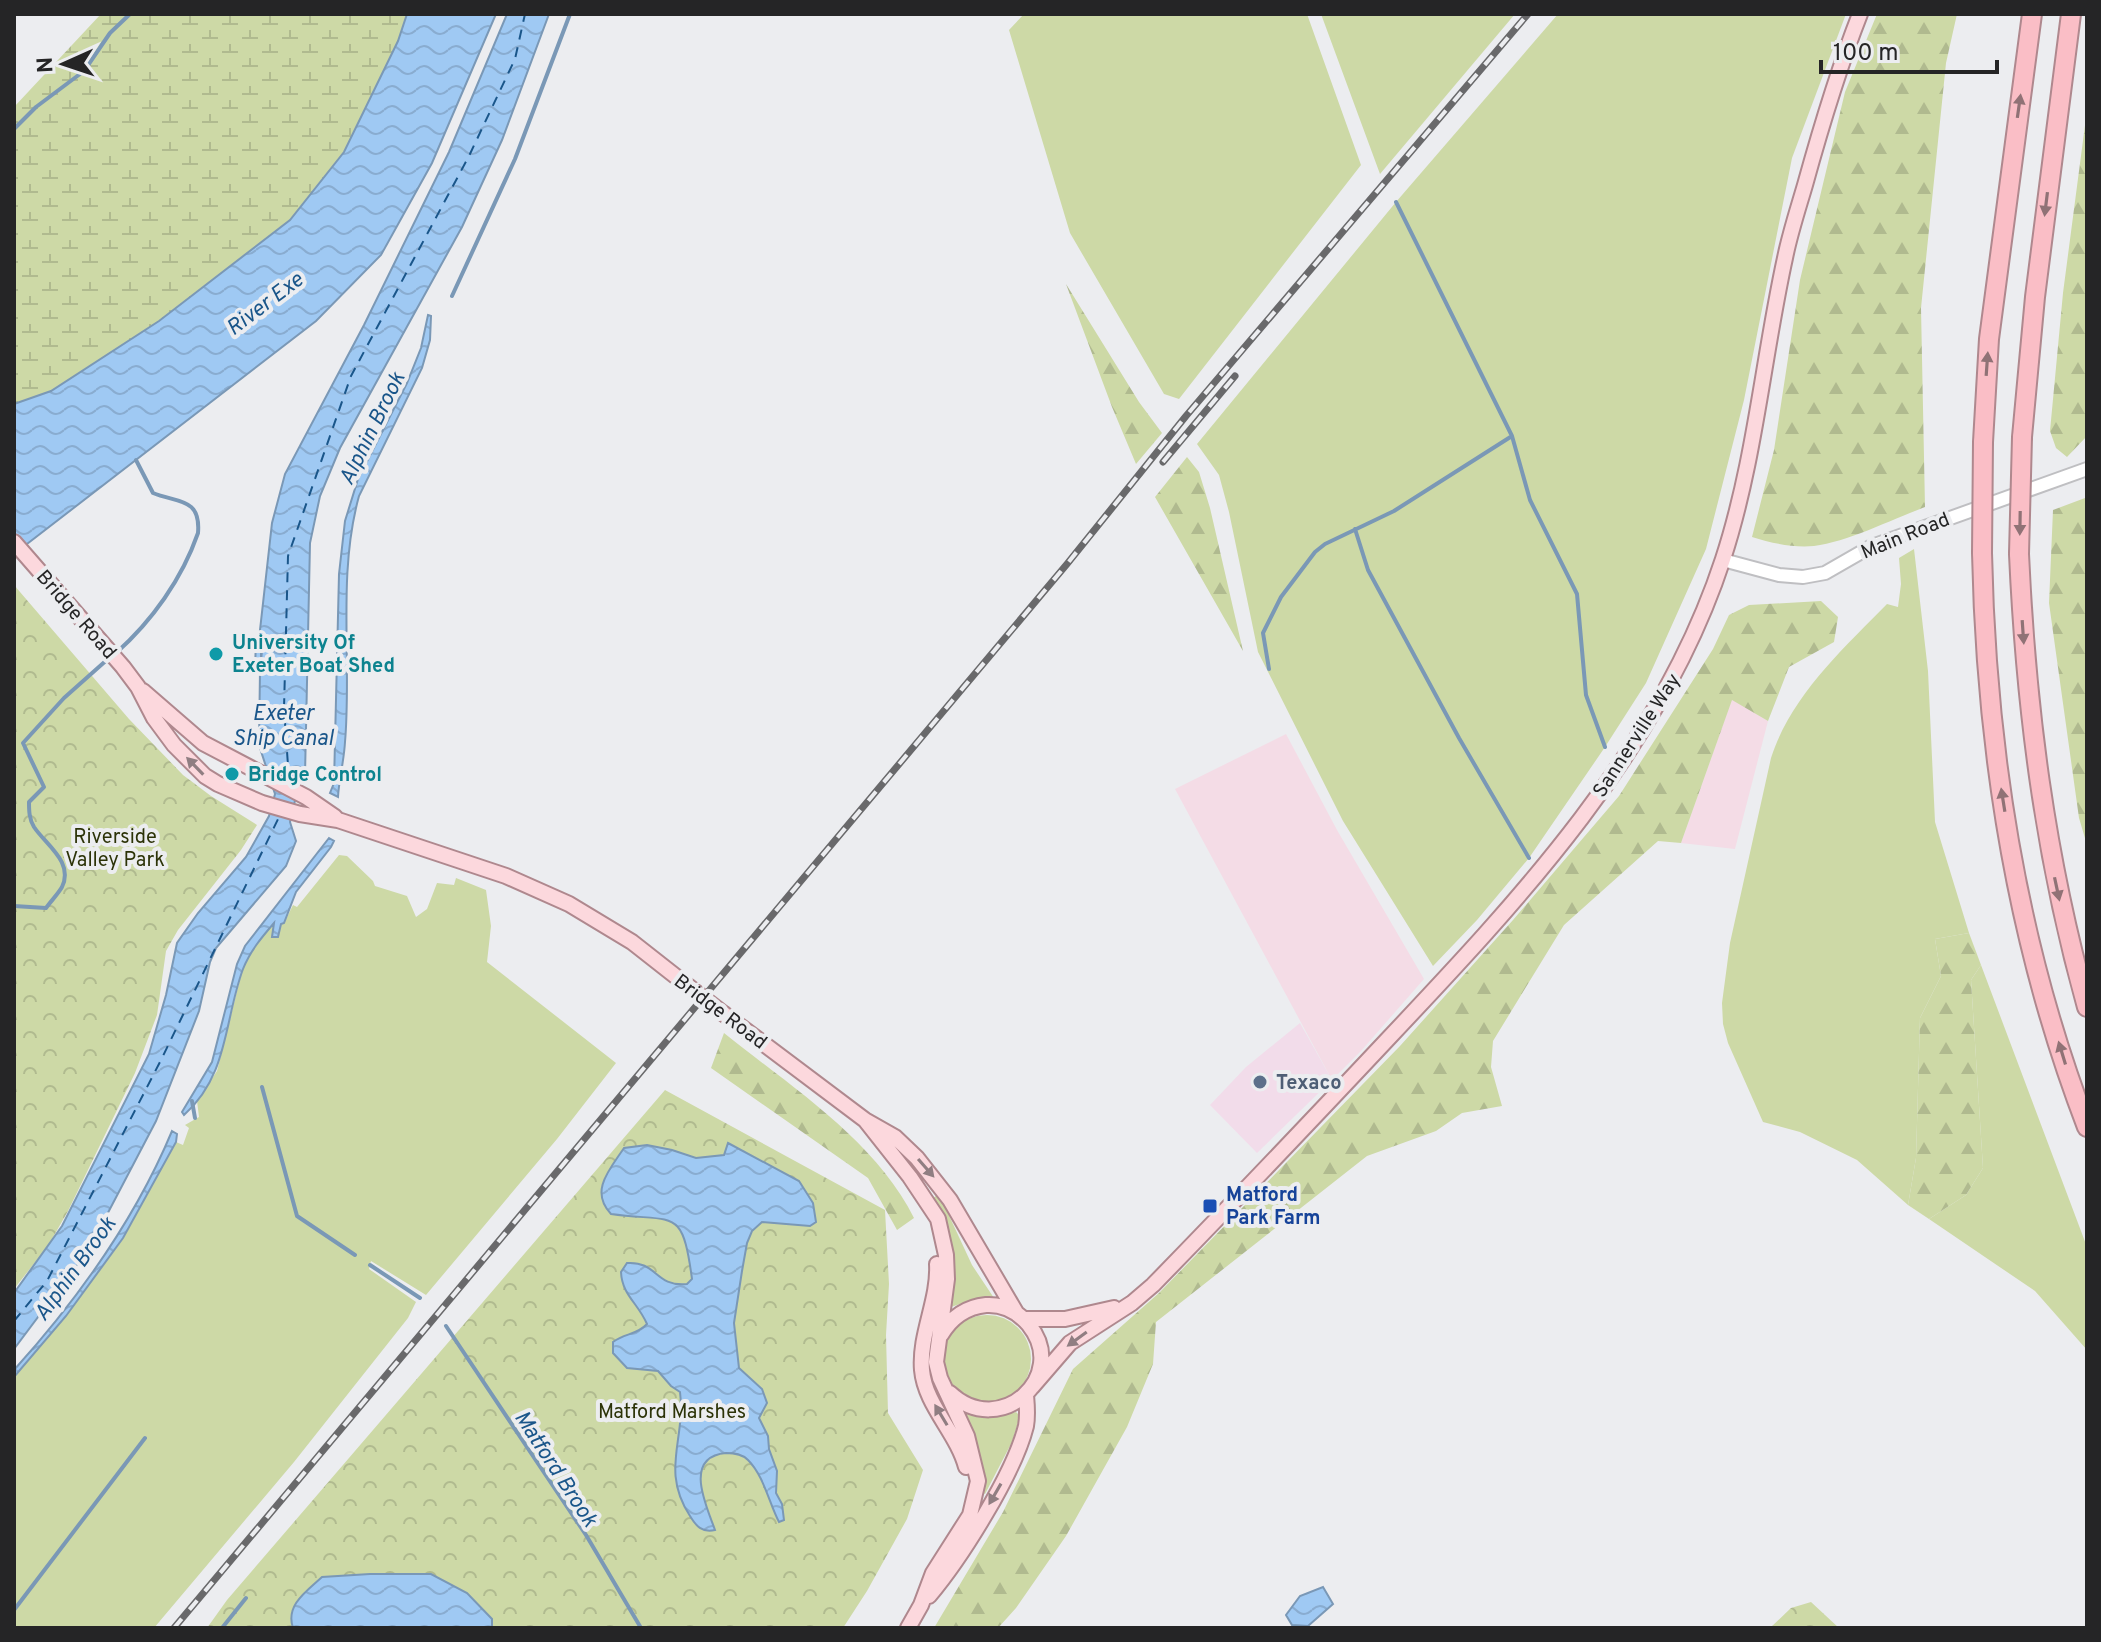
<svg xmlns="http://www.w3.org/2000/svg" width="2101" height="1642" font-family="Overpass,sans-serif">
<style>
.commercial{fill:#f2dcea}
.industrial{fill:#f4dce6}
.grass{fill:#cdd9a6}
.forest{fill:url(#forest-firs)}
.wetland{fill:url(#wetland-marsh)}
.park{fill:url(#park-crowns)}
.water{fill:url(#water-waves);stroke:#7a98b6;stroke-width:2}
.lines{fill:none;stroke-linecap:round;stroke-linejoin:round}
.stream{stroke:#7a98b6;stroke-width:4}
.ferry{stroke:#1a568a;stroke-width:2;stroke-dasharray:10 8;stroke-linecap:butt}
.minor-casing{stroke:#bfbfc2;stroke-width:16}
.major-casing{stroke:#af888e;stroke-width:18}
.highway-casing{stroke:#af888e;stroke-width:22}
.minor{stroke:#fff;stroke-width:12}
.major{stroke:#fcd8dd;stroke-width:14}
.highway{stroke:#fabec6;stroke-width:18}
.rail-casing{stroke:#69696b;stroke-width:7}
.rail{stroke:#ecedf0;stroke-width:4;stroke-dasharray:12;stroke-linecap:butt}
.major-bridge-casing{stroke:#af888e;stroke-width:18;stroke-linecap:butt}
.highway-bridge-casing{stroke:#af888e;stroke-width:22;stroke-linecap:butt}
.major-bridge{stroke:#fcd8dd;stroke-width:14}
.highway-bridge{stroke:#fabec6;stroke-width:18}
.oneway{fill:#907276}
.oneway2{fill:#907e82}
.culture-dot{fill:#0f9aa8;stroke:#ecedf0;stroke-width:3}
.service-dot{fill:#5c6f8a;stroke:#ecedf0;stroke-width:3}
.transit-dot{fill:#1a4fb4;stroke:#ecedf0;stroke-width:3}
.labels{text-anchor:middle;stroke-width:8;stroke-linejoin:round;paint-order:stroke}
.street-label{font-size:20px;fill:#252526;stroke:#ecedf0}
.culture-label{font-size:20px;font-weight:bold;fill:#0d838f;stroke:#ecedf0;text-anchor:start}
.park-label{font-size:20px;fill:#2c3308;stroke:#ecedf0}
.service-label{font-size:20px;font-weight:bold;fill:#4e5e75;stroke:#ecedf0;text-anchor:start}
.transit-label{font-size:20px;font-weight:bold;fill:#164399;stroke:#ecedf0;text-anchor:start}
.water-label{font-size:22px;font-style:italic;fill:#1a568a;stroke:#ecedf0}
</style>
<defs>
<pattern id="forest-firs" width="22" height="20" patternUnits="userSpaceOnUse" patternTransform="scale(2)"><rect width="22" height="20" fill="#cdd9a6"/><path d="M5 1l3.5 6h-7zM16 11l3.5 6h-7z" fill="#b0ba8f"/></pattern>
<pattern id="wetland-marsh" width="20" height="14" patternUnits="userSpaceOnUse" patternTransform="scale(2)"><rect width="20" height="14" fill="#cdd9a6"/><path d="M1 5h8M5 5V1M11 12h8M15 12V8" fill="none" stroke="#b0ba8f"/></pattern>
<pattern id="park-crowns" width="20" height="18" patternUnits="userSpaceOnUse" patternTransform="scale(2)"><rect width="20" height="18" fill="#cdd9a6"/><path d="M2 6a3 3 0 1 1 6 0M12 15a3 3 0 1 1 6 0" fill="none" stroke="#b0ba8f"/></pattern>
<pattern id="water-waves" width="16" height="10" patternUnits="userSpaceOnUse" patternTransform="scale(2)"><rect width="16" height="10" fill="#9fc9f3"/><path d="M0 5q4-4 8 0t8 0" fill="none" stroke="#89acd0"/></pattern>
</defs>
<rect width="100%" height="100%" fill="#ecedf0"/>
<path class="commercial" d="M 1300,1023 L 1332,1080 L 1257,1153 L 1210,1105 L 1246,1067 Z"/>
<path class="industrial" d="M 1732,699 L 1768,721 L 1735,849 L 1681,843 Z
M 1286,734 L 1337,830 L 1424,979 L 1361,1051 L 1332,1080 L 1175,789 Z"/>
<path class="grass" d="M 1024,14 L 1307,14 L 1361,165 L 1179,399 L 1164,394 L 1070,233 L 1009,30 Z
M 1321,14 L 1515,14 L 1380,174 Z
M 1558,14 L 1846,14 L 1792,158 L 1744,400 L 1706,549 L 1646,683 L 1605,747 L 1529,858 L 1477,920 L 1433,966 L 1343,821 L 1258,652 L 1229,512 L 1219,475 L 1197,444 L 1396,202 Z
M 1914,549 L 1928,671 L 1935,822 L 1969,933 L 1935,939 L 1941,976 L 1920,1018 L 1916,1158 L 1908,1205 L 1857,1160 L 1800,1132 L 1763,1122 L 1728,1043 L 1723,1024 L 1722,1003 L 1730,943 L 1771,758 C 1791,696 1842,650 1887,604 L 1898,607 L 1901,584 L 1899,558 Z
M 339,855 L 347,856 L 373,881 L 375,886 L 407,896 L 416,917 L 427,909 L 437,883 L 454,885 L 456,878 L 486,890 L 491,926 L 487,962 L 616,1063 L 557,1139 L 426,1295 L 371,1261 L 369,1269 L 416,1302 L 408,1318 L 294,1462 L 154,1628 L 14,1628 L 14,1377 L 66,1316 L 123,1239 L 176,1142 L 183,1145 L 189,1128 L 185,1125 L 199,1117 L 197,1101 L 217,1071 L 242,971 L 249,954 L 275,921 L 284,923 L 293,905 L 297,907 Z
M 1981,965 L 2087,1247 L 2087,1350 L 2035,1291 L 1929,1219 L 1966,1195 L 1983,1168 L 1971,980 Z
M 939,1194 L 972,1265 L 994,1298 L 975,1299 L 948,1308 L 942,1217 L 933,1198 Z
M943 1359a44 44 0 1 1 88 0a44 44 0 1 1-88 0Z
M 1016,1412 L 1020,1416 L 1012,1442 L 985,1494 L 981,1492 L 963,1413 L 990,1418 Z"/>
<path class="forest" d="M 1877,14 L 1957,14 L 1946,63 L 1921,308 L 1925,507 C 1893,519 1847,542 1814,546 C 1793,548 1771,543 1752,537 L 1774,450 L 1800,280 L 1845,92 Z
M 2087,110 L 2087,436 L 2067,457 L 2056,448 L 2050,431 L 2063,293 Z
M 1066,284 L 1139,402 L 1162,433 L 1136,464 L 1112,407 Z
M 1187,457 L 1199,472 L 1210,508 L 1243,651 L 1155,497 Z
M 2085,498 L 2087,506 L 2087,845 L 2079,818 L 2049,603 L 2053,510 Z
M 1821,601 L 1838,617 L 1834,642 L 1789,667 L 1768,721 L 1732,700 L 1681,843 L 1658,841 L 1564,925 L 1493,1041 L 1491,1067 L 1502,1106 L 1462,1113 L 1436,1131 L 1367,1156 L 1156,1322 L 1153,1364 L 1127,1427 L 1066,1536 L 1016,1608 L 998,1628 L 934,1628 L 1003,1512 L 1073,1369 L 1159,1293 L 1400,1046 L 1513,920 L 1619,796 L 1713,649 L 1729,615 L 1749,605 Z
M 1969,933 L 1981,965 L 1971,980 L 1983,1168 L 1966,1195 L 1929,1219 L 1908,1205 L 1916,1158 L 1920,1018 L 1941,976 L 1935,939 Z
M 724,1033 C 791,1087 875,1140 914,1218 L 897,1230 L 868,1178 L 711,1068 Z"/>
<path class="wetland" d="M 101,14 L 407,14 L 398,41 L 344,152 L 290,220 L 159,321 L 51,391 L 14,404 L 14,107 Z"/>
<path class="park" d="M 14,585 L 129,719 L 183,775 L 211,796 L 257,825 L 241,850 L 178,930 L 166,951 L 157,1015 L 135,1073 L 68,1211 L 48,1246 L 14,1289 Z
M 665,1090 L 885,1210 L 889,1284 L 886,1335 L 888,1413 L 923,1470 L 907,1519 L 867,1591 L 843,1628 L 207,1628 L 227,1600 Z
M 1811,1602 L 1839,1628 L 1770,1628 L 1791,1608 Z"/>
<path class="water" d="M 407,14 L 496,14 L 432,163 L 381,255 L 316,321 L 14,554 L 14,404 L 51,391 L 159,321 L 290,220 L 344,152 L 398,41 Z
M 507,14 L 549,14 L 502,140 L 462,227 L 340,448 L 320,496 L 310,543 L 305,775 L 300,779 L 290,822 L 296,841 L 286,866 L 216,948 L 210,962 L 199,1011 L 156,1121 L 89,1249 L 14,1349 L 14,1293 L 62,1226 L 149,1054 L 166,995 L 177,943 L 198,913 L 246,857 L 269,816 L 275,794 L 259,745 L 260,670 L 255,669 L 256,640 L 261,641 L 261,661 L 263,640 L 259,639 L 272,523 L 285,474 L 364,325 L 449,152 Z
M 428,315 L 431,316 L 430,340 L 422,368 L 359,496 C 337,576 352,661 345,742 C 344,761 339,779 338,797 L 330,793 L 334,783 L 339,574 L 345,521 L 358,479 L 407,383 L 421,348 Z
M 329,838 L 334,841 L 331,847 L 296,892 L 284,923 L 281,924 L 278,937 L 272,937 L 274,923 C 262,937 250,951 243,969 C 224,1020 229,1075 184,1115 L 182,1112 L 212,1062 L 237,964 L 245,946 Z
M 172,1131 L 177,1134 L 176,1142 L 123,1238 L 66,1316 L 14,1377 L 14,1370 C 78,1299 135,1220 172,1131 Z
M 728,1143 L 799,1181 L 813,1203 L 816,1222 L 810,1226 L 762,1222 L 752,1231 L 747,1243 L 742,1271 L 734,1323 L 739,1368 L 762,1389 L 767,1403 L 759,1418 L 768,1436 L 769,1449 L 777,1471 L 776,1493 L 782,1504 L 784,1520 L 779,1522 C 769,1503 764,1476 748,1460 C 742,1454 735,1453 726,1453 C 682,1457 707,1507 715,1530 C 702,1533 696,1526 690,1516 C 660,1470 686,1440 680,1392 L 671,1386 L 658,1371 L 627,1368 L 613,1353 L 613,1342 C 625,1333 637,1335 647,1324 C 638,1303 622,1295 621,1272 L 627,1263 C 658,1261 654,1287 687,1284 L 692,1279 C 682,1205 675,1223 611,1214 C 589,1191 610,1169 624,1148 L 647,1145 L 672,1150 L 696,1158 L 724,1155 Z
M 370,1574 L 431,1574 L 467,1593 L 492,1619 L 492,1628 L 293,1628 C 285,1605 307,1591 322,1577 Z
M 1323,1587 L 1333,1604 L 1308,1626 L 1292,1625 L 1286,1615 L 1300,1596 Z"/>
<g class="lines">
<path class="stream" d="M 14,129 L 36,107 L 84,71 L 110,33 L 130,14
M 1396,202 L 1512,436 L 1530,500 L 1577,594 L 1586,695 L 1605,747
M 452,296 L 515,159 L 570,14
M 1355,529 L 1368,570 L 1459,738 L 1529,858
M 116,653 C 152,621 182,579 198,533 C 201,497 177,503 153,493 L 136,460
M 1269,669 L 1263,633 L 1281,597 L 1315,552 L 1325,544 L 1394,511 L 1512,436
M 14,906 L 46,908 C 51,901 58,894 62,887 C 74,862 46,845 34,827 C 29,819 29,810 29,802 L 44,787 L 23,743 L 64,698 L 109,658
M 262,1087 L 297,1216 L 355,1255
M 192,1101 L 195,1118
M 370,1265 L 420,1298
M 446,1326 L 586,1535 L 641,1628
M 14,1610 L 145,1438
M 222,1628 L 246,1598"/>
<path class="ferry" d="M 289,780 L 284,708 L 288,556 L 351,376 L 469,156 L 515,59 L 525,14
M 14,1321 L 47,1281 L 161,1060 L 281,813"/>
<defs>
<path id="minor" d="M 1723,560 L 1779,575 L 1803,577 L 1825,573 L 1872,546 L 2087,469"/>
<path id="major" d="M 14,542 L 123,667 L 138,687 L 154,718 L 174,745 L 205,776 L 218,784 L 262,803 L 300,814 L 338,820 L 506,876 L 569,904 L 632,942 L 688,986
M 143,691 L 203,743 L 306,797 L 335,817
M 724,1014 L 865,1120 L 895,1137 L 917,1158 L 950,1200 L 1017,1314
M 865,1120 L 910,1177 L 938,1219 L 946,1255 L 947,1279 L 936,1362 L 940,1378 L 967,1436 L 978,1481 L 970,1515 L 933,1573 L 921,1605 L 908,1628
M 937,1264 C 939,1300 919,1334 922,1370 C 925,1405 957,1433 966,1467
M 1024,1319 L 1065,1319 L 1114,1308
M 941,1335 C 951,1318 966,1307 986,1305 C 1003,1304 1018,1312 1029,1325 C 1070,1376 1000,1440 950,1393
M 1032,1387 L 1070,1343 L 1132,1303 L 1153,1285 C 1231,1205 1309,1123 1386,1041 C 1520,899 1661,749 1723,559 C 1755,461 1763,358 1785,258 C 1790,233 1798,209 1805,185 C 1821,127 1838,70 1860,14
M 929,1596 C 961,1558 1014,1474 1026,1426 C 1028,1415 1027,1406 1026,1395"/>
<path id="highway" d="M 2022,437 L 2035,297 L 2071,14
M 1983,442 L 1989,339 L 2032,14
M 1982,553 C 1986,747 2017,945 2087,1127
M 2019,554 C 2026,709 2045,857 2087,1007"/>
</defs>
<use href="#minor" class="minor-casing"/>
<use href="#major" class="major-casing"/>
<use href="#highway" class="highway-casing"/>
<use href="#minor" class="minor"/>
<use href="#major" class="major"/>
<use href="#highway" class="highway"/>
<defs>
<path id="rail" d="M 1163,462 L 1235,376
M 174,1628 L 1067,564 L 1186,416 L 1528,14"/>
</defs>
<use href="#rail" class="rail-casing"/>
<use href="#rail" class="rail"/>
<defs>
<path id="major-bridge" d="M 688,986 L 724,1014"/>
<path id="highway-bridge" d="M 1982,553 L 1983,442
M 2019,554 L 2022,437"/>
</defs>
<use href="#major-bridge" class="major-bridge-casing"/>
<use href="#highway-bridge" class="highway-bridge-casing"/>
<use href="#major-bridge" class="major-bridge"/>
<use href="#highway-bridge" class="highway-bridge"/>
</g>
<defs><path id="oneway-solid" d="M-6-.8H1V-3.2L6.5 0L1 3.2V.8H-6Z" transform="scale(2)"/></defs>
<g class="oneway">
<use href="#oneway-solid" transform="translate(2019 106) rotate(-82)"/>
<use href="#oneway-solid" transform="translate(2046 204) rotate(97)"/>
<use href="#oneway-solid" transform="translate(1987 364) rotate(-86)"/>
<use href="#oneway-solid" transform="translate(2020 523) rotate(91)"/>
<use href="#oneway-solid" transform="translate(2023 632) rotate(86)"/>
<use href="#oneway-solid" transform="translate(2003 800) rotate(-99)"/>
<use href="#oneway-solid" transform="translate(2057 889) rotate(78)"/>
<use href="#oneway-solid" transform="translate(2062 1053) rotate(-107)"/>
</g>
<g class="oneway2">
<use href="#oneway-solid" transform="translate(195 766) rotate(-134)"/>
<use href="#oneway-solid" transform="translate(926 1168) rotate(49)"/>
<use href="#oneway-solid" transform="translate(1077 1339) rotate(144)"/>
<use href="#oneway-solid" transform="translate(941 1415) rotate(-121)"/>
<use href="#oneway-solid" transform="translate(995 1494) rotate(120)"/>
</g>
<g class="culture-dot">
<circle cx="216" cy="654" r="8"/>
<circle cx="232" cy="774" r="8"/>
</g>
<circle class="service-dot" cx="1260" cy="1082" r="8"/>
<rect class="transit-dot" x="1202" y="1198" width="16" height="16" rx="4"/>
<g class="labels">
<g class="street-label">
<text transform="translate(1905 535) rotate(-22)" y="7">Main Road</text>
<text transform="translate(77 614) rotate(49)" y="7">Bridge Road</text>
<text transform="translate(1636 735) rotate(-57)" y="7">Sannerville Way</text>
<text transform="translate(721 1011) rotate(37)" y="7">Bridge Road</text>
</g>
<g class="culture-label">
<text x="232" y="649">University Of<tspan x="232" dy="23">Exeter Boat Shed</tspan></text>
<text x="248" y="781">Bridge Control</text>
</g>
<g class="park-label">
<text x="115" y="843">Riverside<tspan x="115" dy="23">Valley Park</tspan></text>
<text x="672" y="1418">Matford Marshes</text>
</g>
<g class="service-label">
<text x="1276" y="1089">Texaco</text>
</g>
<g class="transit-label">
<text x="1226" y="1201">Matford<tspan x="1226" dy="23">Park Farm</tspan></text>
</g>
<g class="water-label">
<text transform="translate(264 303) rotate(-37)" y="8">River Exe</text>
<text transform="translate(371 428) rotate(-64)" y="8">Alphin Brook</text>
<text x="283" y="720">Exeter<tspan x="283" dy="25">Ship Canal</tspan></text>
<text transform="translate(74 1268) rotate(-54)" y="8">Alphin Brook</text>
<text transform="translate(557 1468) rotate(57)" y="8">Matford Brook</text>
</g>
</g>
<rect width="2101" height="1642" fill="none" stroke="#252526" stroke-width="32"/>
<g transform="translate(64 64) rotate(267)" stroke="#ecedf0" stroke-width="6" paint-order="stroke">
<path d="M0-6L14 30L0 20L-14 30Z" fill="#252526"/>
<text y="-12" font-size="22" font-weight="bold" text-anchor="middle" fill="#252526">N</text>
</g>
<path d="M1821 60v12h176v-12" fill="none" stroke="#252526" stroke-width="4"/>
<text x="1833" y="60" font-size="24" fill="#252526" stroke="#ecedf0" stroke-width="6" paint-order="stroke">100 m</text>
</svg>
